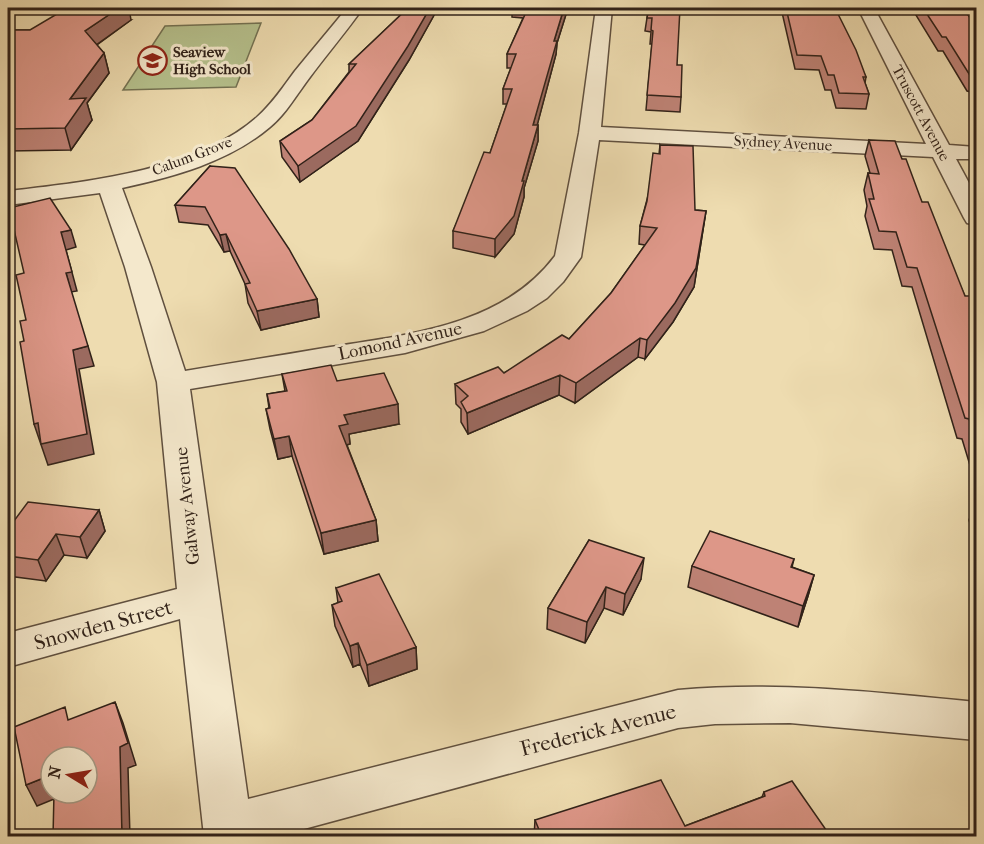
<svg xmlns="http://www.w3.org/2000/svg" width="984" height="844" font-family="'IM FELL French Canon',serif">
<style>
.green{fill:#b6c18d;stroke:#747253;stroke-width:1.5}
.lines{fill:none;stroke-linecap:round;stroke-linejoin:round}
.minor-casing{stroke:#60503f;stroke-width:3}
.minor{fill:#f4e8cc;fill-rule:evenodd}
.wall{fill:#be8275;stroke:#312219;stroke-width:1.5}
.shaded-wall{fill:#9b6a5f;stroke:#312219;stroke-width:1.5}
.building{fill:#dd9788;stroke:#312219;stroke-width:1.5}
.labels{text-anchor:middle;stroke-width:6;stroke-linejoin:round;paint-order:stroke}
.far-poi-label{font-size:15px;font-weight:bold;fill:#312219;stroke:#f4e8cc;text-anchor:start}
.far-street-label{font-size:15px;fill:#312219;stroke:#f4e8cc}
.street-label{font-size:18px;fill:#312219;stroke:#f4e8cc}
.near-street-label{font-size:21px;fill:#312219;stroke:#f4e8cc}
</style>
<rect width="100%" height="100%" fill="#eedcb0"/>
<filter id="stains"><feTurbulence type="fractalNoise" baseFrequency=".00333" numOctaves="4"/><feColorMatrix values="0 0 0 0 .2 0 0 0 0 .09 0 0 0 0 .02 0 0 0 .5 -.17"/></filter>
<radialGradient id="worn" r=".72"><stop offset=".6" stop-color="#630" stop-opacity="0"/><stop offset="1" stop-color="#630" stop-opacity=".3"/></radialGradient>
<path class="green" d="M 261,23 L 236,87 L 123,90 L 165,26 Z"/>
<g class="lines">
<defs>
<path id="minor" d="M 347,8 L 363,8 C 346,32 327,54 310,77 C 297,94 286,114 270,127 C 229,162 173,177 122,188 L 151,267 L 185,371 C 231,363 278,356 324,348 C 405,335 502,327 555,256 L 579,133 L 596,8 L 612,8 L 601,127 L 926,144 L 858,8 L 874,8 L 949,145 L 976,147 L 976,159 L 956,159 L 976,196 L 976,225 L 967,223 L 964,218 L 933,157 L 599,140 L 581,257 L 563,282 L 547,298 L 527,311 L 484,331 L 405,353 L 190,389 L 248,799 L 678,690 C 778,681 876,692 976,702 L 976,740 L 790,723 L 715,724 L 678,728 L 278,836 L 204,836 L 180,619 L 8,667 L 8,633 L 177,589 L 157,382 L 125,267 L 100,193 L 8,205 L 8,191 C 85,182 196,171 257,117 C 272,104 283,87 295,71 C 312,50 330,29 347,8 Z"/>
</defs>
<use href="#minor" class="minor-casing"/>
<use href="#minor" class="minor"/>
</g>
<path class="wall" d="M 408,8 L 438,8 L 409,60 L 358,141 L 300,182 L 282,157 L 280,141 L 312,120 L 349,72 L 349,64 Z
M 502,8 L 568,8 L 557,43 L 556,54 L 537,125 L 538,125 L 538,141 L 524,188 L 524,197 L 514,234 L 495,257 L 453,248 L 453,231 L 490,153 L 507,104 L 503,104 L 503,89 L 511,68 L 507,68 L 507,54 L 523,18 L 512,17 L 512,14 L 502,14 Z
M 649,8 L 677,65 L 681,97 L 680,112 L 646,110 L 652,44 L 650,44 L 651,32 L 645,31 L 647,18 Z
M 781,8 L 831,8 L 833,14 L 866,77 L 865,83 L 869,94 L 866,109 L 836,108 L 831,90 L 825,90 L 819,70 L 795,69 Z
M 915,8 L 963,8 L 976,26 L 976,93 L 967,91 L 943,51 L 938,51 L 914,12 Z
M 131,20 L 97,45 L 104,53 L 109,73 L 87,103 L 92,120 L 71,150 L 8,151 L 8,30 L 30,30 Z
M 869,140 L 902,159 L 965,296 L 976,310 L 976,485 L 962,439 L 957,438 L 912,287 L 902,286 L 892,250 L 874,249 L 865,216 L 867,206 L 864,190 L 868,173 L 870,173 L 865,156 Z
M 660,145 L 695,210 L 706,211 L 694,287 L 673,322 L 645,359 L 638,357 L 575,403 L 559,395 L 468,434 L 461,422 L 461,409 L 456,404 L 455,384 L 504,373 L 569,339 L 611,293 L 645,245 L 639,244 L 640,226 L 659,154 Z
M 210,166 L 317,299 L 319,317 L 261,330 L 248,303 L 245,284 L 230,251 L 224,252 L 208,225 L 179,222 L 175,205 Z
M 282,374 L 337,381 L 399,424 L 349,434 L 350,444 L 347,445 L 376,520 L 378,541 L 324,554 L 292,456 L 278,459 L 270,429 L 266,409 L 269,408 L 267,394 L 285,391 Z
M 976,500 L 976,546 L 969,520 Z
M 99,510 L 105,531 L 87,558 L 64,555 L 46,581 L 8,576 L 8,529 Z
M 589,540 L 641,579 L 623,615 L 604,608 L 585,643 L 547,629 L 548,608 Z
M 794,559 L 792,567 L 814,575 L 808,596 L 798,627 L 688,587 L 692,566 Z
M 336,588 L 416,647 L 417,669 L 369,686 L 360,664 L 353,667 L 335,626 L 332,605 L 338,603 Z
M 764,792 L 831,837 L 534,837 L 535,820 L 685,826 L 762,797 Z"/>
<path class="shaded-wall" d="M 119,8 L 129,8 L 131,20 L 89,50 L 85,31 Z
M 430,8 L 438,8 L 409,60 L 358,141 L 300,182 L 298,166 Z
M 564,8 L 568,8 L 557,43 L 556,54 L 533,141 L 533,125 L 554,41 Z
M 104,53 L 109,73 L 87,103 L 92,120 L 71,150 L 65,128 L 70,99 Z
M 538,125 L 538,141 L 524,188 L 524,197 L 514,234 L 495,257 L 495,239 L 522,181 Z
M 706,211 L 694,287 L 673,322 L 645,359 L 647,340 Z
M 71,230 L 76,247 L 66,250 L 77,291 L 71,292 L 66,273 L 61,232 Z
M 226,234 L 230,251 L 224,252 L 220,235 Z
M 317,299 L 319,317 L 261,330 L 257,311 Z
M 640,338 L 638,357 L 575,403 L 576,383 Z
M 88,346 L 94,366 L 79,369 L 94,454 L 48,465 L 34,424 L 73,350 Z
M 560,375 L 559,395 L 468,434 L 467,413 Z
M 398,404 L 399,424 L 349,434 L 350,444 L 342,446 L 339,426 L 344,415 Z
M 289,436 L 292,456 L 278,459 L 274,439 Z
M 99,510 L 105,531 L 87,558 L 80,537 Z
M 376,520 L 378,541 L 324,554 L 321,533 Z
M 56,534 L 64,555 L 46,581 L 38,560 Z
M 644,558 L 641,579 L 623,615 L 625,594 Z
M 814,575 L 808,596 L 798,627 L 803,606 Z
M 606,587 L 604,608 L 585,643 L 587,622 Z
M 358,643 L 360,664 L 353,667 L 350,646 Z
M 416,647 L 417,669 L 369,686 L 367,665 Z
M 115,702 L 123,723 L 136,765 L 128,768 L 130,837 L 122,837 Z
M 51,775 L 51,793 L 64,793 L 64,795 L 37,806 L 26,785 Z"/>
<path class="building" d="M 67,8 L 119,8 L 85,31 L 104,53 L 70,99 L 86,98 L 65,128 L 8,129 L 8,30 L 30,30 Z
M 408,8 L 430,8 L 408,46 L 356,126 L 298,166 L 280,141 L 312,120 L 356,64 L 349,64 Z
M 528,8 L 564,8 L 554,41 L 557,41 L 533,125 L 538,125 L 522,181 L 524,181 L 514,216 L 495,239 L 453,231 L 484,152 L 490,153 L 512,89 L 503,89 L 516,54 L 507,54 Z
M 649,8 L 680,8 L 677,65 L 682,65 L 681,97 L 647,95 L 653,31 L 651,30 L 652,18 L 647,18 Z
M 786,8 L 831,8 L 833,14 L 837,12 L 856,50 L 866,77 L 863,77 L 869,94 L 839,93 L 834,75 L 828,75 L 821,56 L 797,55 Z
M 923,8 L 963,8 L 976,26 L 976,78 L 971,77 L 946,37 L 942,37 Z
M 869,140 L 895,141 L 902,159 L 906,159 L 922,202 L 928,202 L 965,296 L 971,296 L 976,310 L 976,440 L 969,419 L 965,418 L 917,268 L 907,267 L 896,232 L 879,231 L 869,199 L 874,199 L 868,173 L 879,174 Z
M 660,145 L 693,146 L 695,210 L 706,211 L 696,268 L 675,303 L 647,340 L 640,338 L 576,383 L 560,375 L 467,413 L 461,402 L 468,396 L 455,384 L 498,367 L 504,373 L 562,335 L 569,339 L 611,293 L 657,228 L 640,226 L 647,201 L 653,153 L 660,154 Z
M 210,166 L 235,168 L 289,249 L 317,299 L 257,311 L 245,284 L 250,283 L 226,234 L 220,235 L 205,207 L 175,205 Z
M 50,198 L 71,230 L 61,232 L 72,272 L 66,273 L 88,346 L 73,350 L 87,434 L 41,444 L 38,423 L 34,424 L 20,342 L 24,341 L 20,321 L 26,320 L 16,275 L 24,273 L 9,208 Z
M 331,365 L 337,381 L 384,373 L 398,404 L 344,415 L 348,424 L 339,426 L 376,520 L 321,533 L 289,436 L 274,439 L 266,409 L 270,408 L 267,394 L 287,391 L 282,374 Z
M 28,502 L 99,510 L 80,537 L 56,534 L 38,560 L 8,556 L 8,529 Z
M 710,531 L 794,559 L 791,567 L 814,575 L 803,606 L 692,566 Z
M 589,540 L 644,558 L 625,594 L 606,587 L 587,622 L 548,608 Z
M 379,574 L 416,647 L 367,665 L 358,643 L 350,646 L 332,605 L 342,601 L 336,588 Z
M 115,702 L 128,743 L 120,747 L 122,837 L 53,837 L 54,793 L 87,793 L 87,757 L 51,757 L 51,775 L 26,785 L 14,727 L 65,707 L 68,720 Z
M 661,780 L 685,826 L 765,796 L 764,792 L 792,781 L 831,837 L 542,837 L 535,820 Z"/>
<defs>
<symbol id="school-ring" viewBox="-11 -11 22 22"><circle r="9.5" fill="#f4e8cc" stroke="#8f2418" stroke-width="1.5"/><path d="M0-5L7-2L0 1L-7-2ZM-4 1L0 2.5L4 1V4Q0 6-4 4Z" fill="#8f2418"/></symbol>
</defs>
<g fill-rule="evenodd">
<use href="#school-ring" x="136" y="44" width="33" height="33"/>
</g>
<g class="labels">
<g class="far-poi-label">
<text x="173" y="57">Seaview<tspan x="173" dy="17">High School</tspan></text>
</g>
<g class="far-street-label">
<text transform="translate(921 113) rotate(62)" y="5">Truscott Avenue</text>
<text transform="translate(783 143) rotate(3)" y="5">Sydney Avenue</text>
<text transform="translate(192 156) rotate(-21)" y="5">Calum Grove</text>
</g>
<g class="street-label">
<text transform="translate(400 341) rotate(-12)" y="6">Lomond Avenue</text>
<text transform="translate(187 506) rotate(-96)" y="6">Galway Avenue</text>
</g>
<g class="near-street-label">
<text transform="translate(103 625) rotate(-15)" y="7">Snowden Street</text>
<text transform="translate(598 730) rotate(-14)" y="7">Frederick Avenue</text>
</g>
</g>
<rect width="984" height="844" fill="none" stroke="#eedcb0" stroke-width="30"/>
<rect x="9" y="9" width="966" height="826" fill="none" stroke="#312219" stroke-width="3"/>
<rect x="15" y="15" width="954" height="814" fill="none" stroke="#312219" stroke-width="1.5"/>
<g transform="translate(69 775) rotate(281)"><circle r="28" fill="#f4e8cc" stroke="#a69984" stroke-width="1.5"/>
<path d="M0-4.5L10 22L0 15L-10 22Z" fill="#8f2418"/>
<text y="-9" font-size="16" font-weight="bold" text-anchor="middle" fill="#312219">N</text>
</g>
<rect width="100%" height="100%" filter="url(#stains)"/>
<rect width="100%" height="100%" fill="url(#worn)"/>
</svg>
